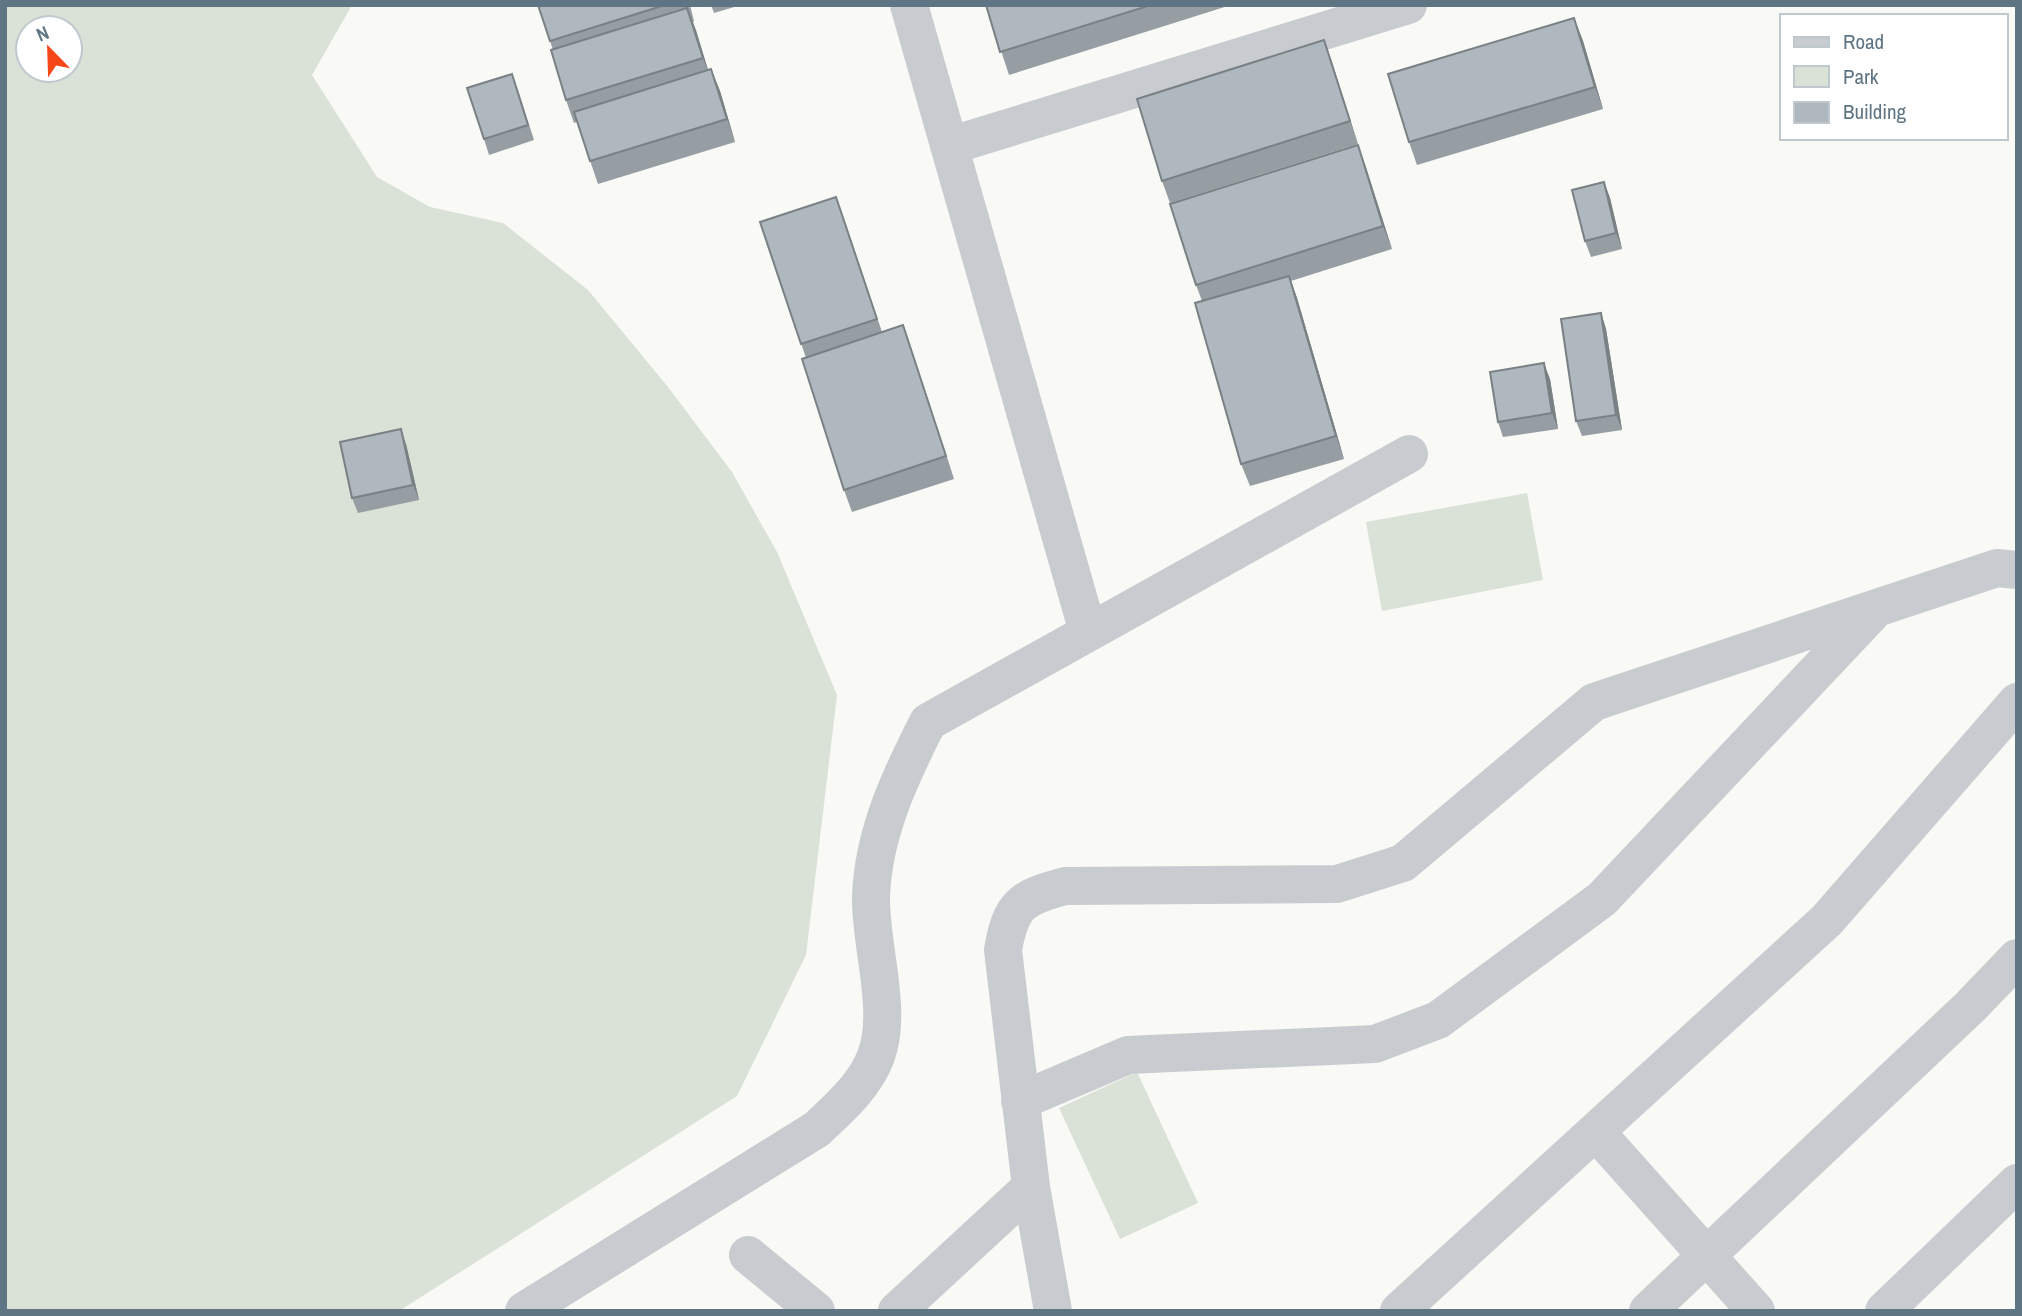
<svg xmlns="http://www.w3.org/2000/svg" width="2022" height="1316" font-family="'Archivo Narrow',sans-serif">
<style>
.green{fill:#dae1d6;fill-rule:evenodd}
.lines{fill:none;stroke-linecap:round;stroke-linejoin:round}
.minor{stroke:#c8ccd0;stroke-width:38}
.wall{fill:#969ea3}
.shaded-wall{fill:#7a8185}
.building{fill:#aeb8be;stroke:#7a8185;stroke-width:2}
</style>
<rect width="100%" height="100%" fill="#f9f9f6"/>
<path class="green" d="M 5,5 L 352,5 L 312,75 L 377,177 L 430,207 L 503,223 L 588,290 L 668,387 L 732,472 L 777,552 L 837,695 L 806,955 L 737,1096 L 399,1311 L 5,1311 ZM 28,28 L 70,28 L 70,70 L 28,70 Z
M 1527,493 L 1543,580 L 1382,611 L 1366,522 Z
M 1137,1072 L 1198,1203 L 1120,1239 L 1059,1108 Z"/>
<g class="lines">
<path class="minor" d="M 909,5 L 1088,632
M 949,146 L 1408,5
M 1020,1101 L 1128,1055 L 1375,1044 L 1438,1020 L 1602,899 L 1871,614
M 1596,1132 L 1756,1311
M 748,1255 L 816,1311
M 524,1311 L 817,1129 C 839,1108 865,1086 876,1056 C 893,1011 870,945 871,897 C 873,834 900,777 928,722 L 1409,454
M 897,1311 L 1031,1187
M 1053,1311 L 1031,1187 L 1003,950 C 1011,904 1021,898 1065,886 L 1337,884 L 1403,863 L 1594,702 L 1997,568 L 2017,570
M 1399,1311 L 1827,920 L 2017,702
M 1648,1311 L 1971,1006 L 2017,958
M 1884,1311 L 2017,1183"/>
</g>
<path class="wall" d="M 538,5 L 690,5 L 694,21 L 693,22 L 708,70 L 711,69 L 720,91 L 735,142 L 598,184 L 577,122 L 574,123 L 566,100 L 553,50 Z
M 711,5 L 741,5 L 714,13 Z
M 986,5 L 1231,5 L 1009,75 Z
M 1574,18 L 1583,41 L 1603,109 L 1417,165 L 1409,142 Z
M 1324,40 L 1358,144 L 1170,203 L 1162,181 Z
M 518,90 L 534,140 L 489,155 L 484,139 Z
M 1358,145 L 1392,249 L 1291,281 L 1297,298 L 1344,459 L 1250,486 L 1241,464 L 1202,301 L 1196,285 Z
M 1604,182 L 1610,198 L 1622,249 L 1591,257 L 1585,241 Z
M 844,219 L 882,332 L 903,325 L 954,479 L 852,512 L 844,490 L 806,358 L 760,222 Z
M 1601,313 L 1606,329 L 1622,430 L 1582,436 L 1576,421 Z
M 1550,379 L 1558,429 L 1503,437 L 1498,422 Z
M 406,444 L 419,500 L 358,513 L 352,498 Z"/>
<path class="shaded-wall" d="M 687,8 L 696,30 L 711,80 L 703,58 Z
M 1574,18 L 1583,41 L 1603,109 L 1595,87 Z
M 1324,40 L 1332,62 L 1358,144 L 1350,121 Z
M 711,69 L 720,91 L 735,142 L 727,119 Z
M 1358,145 L 1366,167 L 1392,249 L 1383,226 Z
M 1604,182 L 1610,198 L 1622,249 L 1616,233 Z
M 1289,276 L 1297,298 L 1344,459 L 1336,436 Z
M 1601,313 L 1606,329 L 1622,430 L 1616,415 Z
M 903,325 L 911,348 L 954,479 L 946,456 Z
M 1544,363 L 1550,379 L 1558,429 L 1552,413 Z
M 401,429 L 406,444 L 419,500 L 413,485 Z"/>
<path class="building" d="M 538,5 L 665,5 L 550,41 Z
M 986,5 L 1151,5 L 1000,52 Z
M 687,8 L 703,58 L 566,100 L 551,50 Z
M 1574,18 L 1595,87 L 1409,142 L 1388,74 Z
M 1324,40 L 1350,121 L 1162,181 L 1137,99 Z
M 711,69 L 727,119 L 590,161 L 574,112 Z
M 512,74 L 528,125 L 484,139 L 467,88 Z
M 1358,145 L 1383,226 L 1196,285 L 1170,204 Z
M 1604,182 L 1616,233 L 1585,241 L 1572,190 Z
M 836,197 L 877,319 L 801,344 L 760,222 Z
M 1289,276 L 1336,436 L 1241,464 L 1195,303 Z
M 1601,313 L 1616,415 L 1576,421 L 1561,319 Z
M 903,325 L 946,456 L 844,490 L 802,359 Z
M 1544,363 L 1552,413 L 1498,422 L 1490,372 Z
M 401,429 L 413,485 L 352,498 L 340,442 Z"/>
<rect width="2022" height="1316" fill="none" stroke="#607584" stroke-width="14"/>
<rect x="1780" y="14" width="228" height="126" fill="#ffffff" stroke="#bfc8ce" stroke-width="2"/>
<rect x="1794" y="37" width="35" height="10" fill="#c8ccd0" stroke="#bfc8ce" stroke-width="2"/>
<text x="1843" y="49" font-size="21" fill="#607584">Road</text>
<rect x="1794" y="66" width="35" height="21" fill="#dae1d6" stroke="#bfc8ce" stroke-width="2"/>
<text x="1843" y="84" font-size="21" fill="#607584">Park</text>
<rect x="1794" y="102" width="35" height="21" fill="#aeb8be" stroke="#bfc8ce" stroke-width="2"/>
<text x="1843" y="119" font-size="21" fill="#607584">Building</text>
<g transform="translate(49 49) rotate(337)"><circle r="33" fill="#ffffff" stroke="#bfc8ce" stroke-width="2"/>
<path d="M0-5L12 26L0 18L-12 26Z" fill="#f64719"/>
<text y="-10" font-size="19" font-weight="bold" text-anchor="middle" fill="#607584">N</text>
</g>
</svg>
